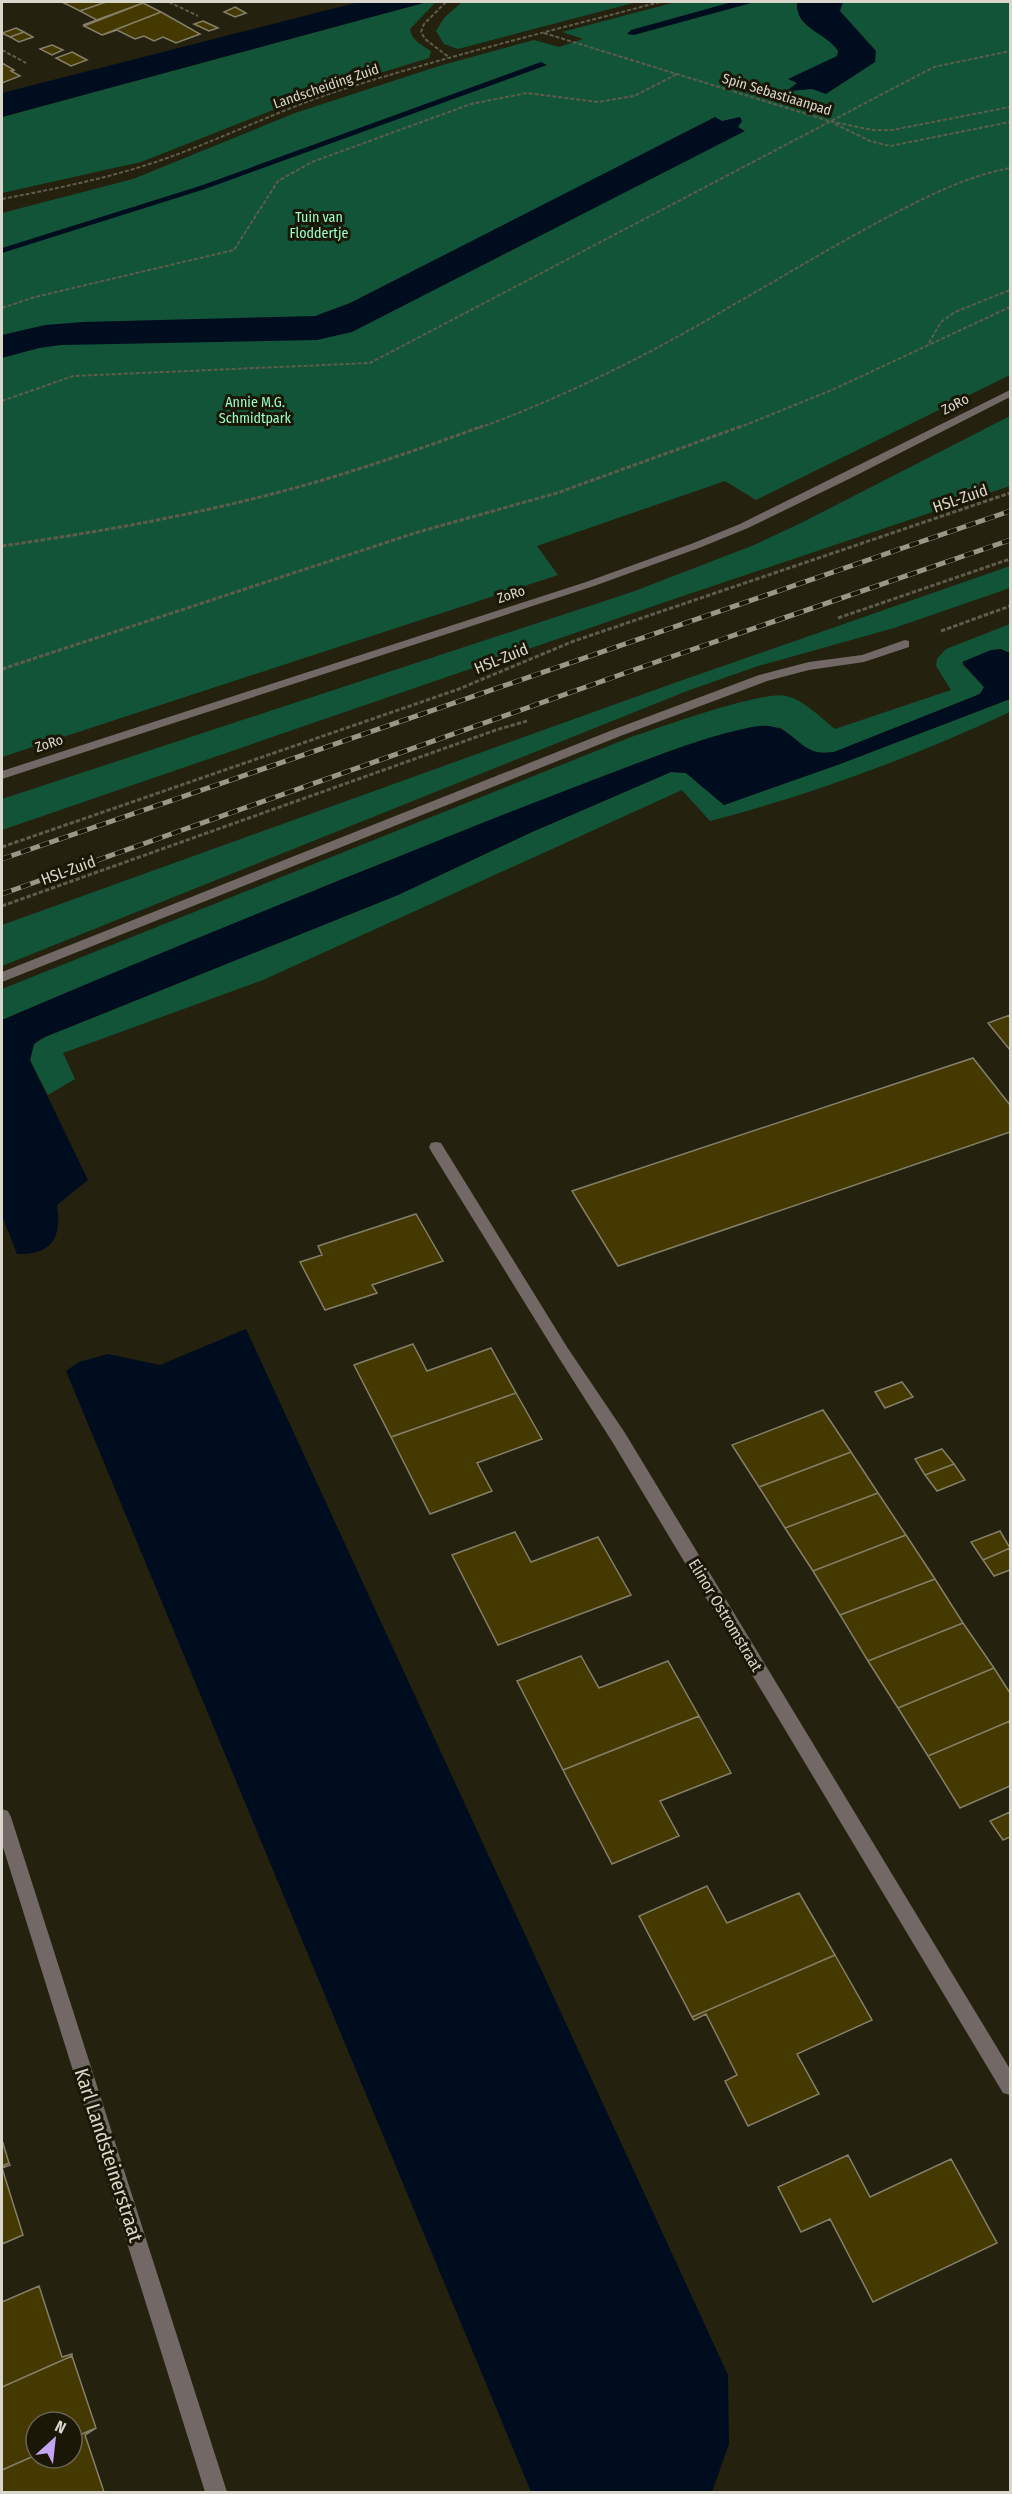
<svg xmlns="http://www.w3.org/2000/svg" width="1012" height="2494" font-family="'Fira Sans Condensed',sans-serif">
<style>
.green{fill:#125438}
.water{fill:#000d1e}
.building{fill:#443900;stroke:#847f6a;stroke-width:1.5}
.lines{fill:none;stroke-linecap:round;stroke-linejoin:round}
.path-far1{stroke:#5f5c4c;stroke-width:2;stroke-dasharray:4 2;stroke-linecap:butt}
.path{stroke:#5f5c4c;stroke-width:3;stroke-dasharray:4.5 2;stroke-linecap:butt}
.minor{fill:#726865;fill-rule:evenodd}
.rail-casing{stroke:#9a9789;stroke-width:5}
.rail{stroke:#1b1706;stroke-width:4;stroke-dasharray:10;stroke-linecap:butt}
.labels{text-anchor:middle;stroke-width:6;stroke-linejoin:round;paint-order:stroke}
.far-street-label{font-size:14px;fill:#d9d6cb;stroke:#1b1706}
.far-park-label{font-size:14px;fill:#98fdc8;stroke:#1b1706}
.street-label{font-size:16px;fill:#d9d6cb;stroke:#1b1706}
.near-street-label{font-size:20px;fill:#d9d6cb;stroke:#1b1706}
</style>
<rect width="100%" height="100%" fill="#25210f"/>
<path class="green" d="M 427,2 L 435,3 L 410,29 C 411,40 423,46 431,51 L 429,58 L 324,90 L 141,162 L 2,193 L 2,117 Z
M 462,2 L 637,2 L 458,49 L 444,44 L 436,31 L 444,18 Z
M 676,2 L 1010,2 L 1010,375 L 756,500 L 725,481 L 537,546 L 558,575 L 2,757 L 2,213 L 133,179 L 295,113 L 439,66 L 534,40 L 559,47 L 583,39 L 562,32 Z
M 1010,416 L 1010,486 L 671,600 L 2,830 L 2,799 L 632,592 L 754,545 L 803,522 Z
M 1010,566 L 1010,588 L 894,628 L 758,666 L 687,691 L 2,966 L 2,925 L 677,682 Z
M 1010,624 L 1010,653 L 991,650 L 962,664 L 984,687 L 983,691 L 976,696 L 834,752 L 822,753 L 810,751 L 781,728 L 752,727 L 663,754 L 342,879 L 2,1020 L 2,989 L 631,737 C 659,728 763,690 786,696 C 804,700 821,718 835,729 L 951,690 L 936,666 L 937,659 L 946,649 Z
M 1010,699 L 1010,712 C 913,757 814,794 710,821 L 682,790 L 263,980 L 63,1053 L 75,1079 L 48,1095 L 32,1065 L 30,1060 L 34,1044 L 47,1036 L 398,895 L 532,832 L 671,772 L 686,773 L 724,805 L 840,764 Z"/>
<path class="water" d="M 359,2 L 427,2 L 2,117 L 2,93 Z
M 732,2 L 755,2 L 634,35 L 627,34 L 631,30 Z
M 797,2 L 843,2 L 840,11 L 876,51 L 875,62 L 826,94 L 812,89 L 790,91 L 789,89 L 797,83 L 788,79 L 837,56 L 838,51 C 826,32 795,29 797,2 Z
M 541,62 L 547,65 L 205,189 L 2,253 L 2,248 L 200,186 Z
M 715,117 L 722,121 L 740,117 L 742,121 L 738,127 L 745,131 L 352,332 L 317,340 L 61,345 L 39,348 L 2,358 L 2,335 L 45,325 L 83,322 L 315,316 L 350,303 Z
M 1001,649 L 1010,653 L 1010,699 L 840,764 L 724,805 L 686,773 L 671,772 L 532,832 L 398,895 L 40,1039 L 34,1044 L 30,1060 L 88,1180 L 57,1205 C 62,1238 52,1255 17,1254 L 2,1216 L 2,1020 C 156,954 311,892 467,829 C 520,808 574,787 627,767 C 667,752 710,735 752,727 C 797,718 794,759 834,752 L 980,694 L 984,687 L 962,662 L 991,650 Z
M 246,1329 L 728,2375 L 729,2444 L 712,2492 L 531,2492 L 66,1371 L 79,1362 L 108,1354 L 160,1365 Z"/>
<path class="building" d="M 62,2 L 106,2 L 80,11 Z
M 106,2 L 139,2 L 143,3 L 83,25 L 97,20 L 80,11 Z
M 143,3 L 161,12 L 102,35 L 84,26 Z
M 235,7 L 246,13 L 235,17 L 224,12 Z
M 161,12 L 200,34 L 176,43 L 163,37 L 154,41 L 144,36 L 135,39 L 117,30 L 102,35 Z
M 203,21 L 218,28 L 209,31 L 194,24 Z
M 16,28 L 24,32 L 10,37 L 2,33 Z
M 24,32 L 33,37 L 19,42 L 10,37 Z
M 52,45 L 63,50 L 52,55 L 40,49 Z
M 72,52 L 87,60 L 71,66 L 56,58 Z
M 2,63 L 14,70 L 11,71 L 20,76 L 2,83 Z
M 1010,1015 L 1010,1050 L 988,1023 Z
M 973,1058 L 1010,1105 L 1010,1132 L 618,1266 L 572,1191 Z
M 416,1214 L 443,1261 L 372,1285 L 377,1293 L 325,1310 L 300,1262 L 322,1255 L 318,1246 Z
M 413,1344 L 427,1371 L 491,1348 L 516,1393 L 391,1437 L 354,1365 Z
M 902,1382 L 913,1397 L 885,1408 L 875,1392 Z
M 516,1393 L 542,1439 L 477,1463 L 492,1491 L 430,1514 L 391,1437 Z
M 823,1410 L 851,1452 L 759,1487 L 732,1445 Z
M 942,1449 L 954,1464 L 925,1475 L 915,1459 Z
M 851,1452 L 878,1493 L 785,1528 L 759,1487 Z
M 954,1464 L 965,1480 L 937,1491 L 925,1475 Z
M 878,1493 L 906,1535 L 813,1571 L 785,1528 Z
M 1000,1531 L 1010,1548 L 983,1560 L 971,1542 Z
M 515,1532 L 531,1562 L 598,1537 L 631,1595 L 498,1645 L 452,1555 Z
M 906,1535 L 935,1579 L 840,1615 L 813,1571 Z
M 1010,1548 L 1010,1570 L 994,1576 L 983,1560 Z
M 935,1579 L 963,1623 L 868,1661 L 840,1615 Z
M 963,1623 L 994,1668 L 898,1708 L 868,1661 Z
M 581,1656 L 599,1688 L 668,1661 L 699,1716 L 563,1770 L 517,1681 Z
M 994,1668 L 1010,1693 L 1010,1721 L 928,1756 L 898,1708 Z
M 699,1716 L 731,1773 L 660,1801 L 679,1836 L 612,1864 L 563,1770 Z
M 1010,1721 L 1010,1786 L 960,1808 L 928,1756 Z
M 1010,1812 L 1010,1837 L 1003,1840 L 990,1821 Z
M 707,1886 L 727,1923 L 799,1893 L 835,1955 L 692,2017 L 639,1916 Z
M 835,1955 L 872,2020 L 797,2054 L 819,2094 L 748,2126 L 725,2081 L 737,2075 L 706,2014 L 694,2020 L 692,2017 Z
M 2,2140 L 9,2163 L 2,2166 Z
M 848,2155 L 870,2197 L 951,2159 L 997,2243 L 873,2302 L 830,2219 L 801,2232 L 778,2187 Z
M 9,2163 L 10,2165 L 2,2168 L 23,2235 L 2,2244 L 2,2166 Z
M 39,2286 L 62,2357 L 72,2354 L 72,2356 L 2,2387 L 2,2302 Z
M 72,2356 L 96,2428 L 72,2438 L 72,2422 L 36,2422 L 36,2455 L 2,2470 L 2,2387 Z
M 96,2428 L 85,2435 L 104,2492 L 2,2492 L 2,2470 L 36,2455 L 36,2458 L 72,2458 L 72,2438 Z"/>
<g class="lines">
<path class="path-far1" d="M 169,2 L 198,16
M 446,2 L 424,24 L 421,32 L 425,39 L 450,58
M 544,33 L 829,121 L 872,130 L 892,130 L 1010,107
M 2,50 L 26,63
M 835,124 L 870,141 L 890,146 L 1010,122
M 2,199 C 59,188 115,177 170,157 C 228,136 284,108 344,89 C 448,56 554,30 660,2
M 2,308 L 35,297 L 234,250 L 278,181 L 312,162 L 471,104 L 527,93 L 598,102 L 634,96 L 677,74
M 929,343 L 941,322 L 955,312 L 1010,290
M 2,401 L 73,376 L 370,363 L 934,67 L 1010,51
M 479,428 C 567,396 652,353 733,305 C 782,277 830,248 880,221 C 922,199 963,177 1010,168
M 738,428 L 832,390 L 1010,307"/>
<path class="path" d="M 2,546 C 85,534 167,520 248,500 C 328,481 406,454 483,426
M 838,618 L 1010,559
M 941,631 L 1010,606
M 2,669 L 415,533 L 557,493 L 742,426
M 2,847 L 459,689 L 574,641 L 1010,493
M 2,906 L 496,730 L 527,721"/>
<path class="minor" d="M 1010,390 L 1010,397 L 851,478 L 748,528 L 699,548 L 594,586 L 2,779 L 2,771 L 586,582 L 691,544 L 740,524 Z
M 905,640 L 909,641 L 909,647 L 864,662 L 809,670 L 767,681 L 623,735 L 2,982 L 2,972 L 615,729 L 759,675 L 809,662 L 862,655 Z
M 436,1142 L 441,1143 L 567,1347 L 625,1433 L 1010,2069 L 1010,2095 L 1003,2093 L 613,1443 L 557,1355 L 431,1151 L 429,1147 L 431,1143 Z
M 2,1809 L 8,1811 L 11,1817 L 227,2492 L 205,2492 L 2,1844 Z"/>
<defs>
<path id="rail" d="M 2,859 L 1010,511
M 2,894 L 659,661 L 1010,540"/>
</defs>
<use href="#rail" class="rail-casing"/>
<use href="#rail" class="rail"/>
</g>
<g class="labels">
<g class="far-street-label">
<text transform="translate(326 86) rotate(-19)" y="5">Landscheiding Zuid</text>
<text transform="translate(777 94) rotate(17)" y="5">Spin Sebastiaanpad</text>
<text transform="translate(955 404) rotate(-27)" y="5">ZoRo</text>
<text transform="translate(511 594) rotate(-18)" y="5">ZoRo</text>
<text transform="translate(49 743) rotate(-18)" y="5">ZoRo</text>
</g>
<g class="far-park-label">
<text x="319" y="222">Tuin van<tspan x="319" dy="16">Floddertje</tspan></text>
<text x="255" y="407">Annie M.G.<tspan x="255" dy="16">Schmidtpark</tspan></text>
</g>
<g class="street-label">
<text transform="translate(960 498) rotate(-19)" y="6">HSL-Zuid</text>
<text transform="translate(501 658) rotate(-22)" y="6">HSL-Zuid</text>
<text transform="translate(68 870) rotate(-20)" y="6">HSL-Zuid</text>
<text transform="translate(726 1615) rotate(59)" y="6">Elinor Ostromstraat</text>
</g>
<g class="near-street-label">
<text transform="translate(109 2155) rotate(72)" y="7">Karl Landsteinerstraat</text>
</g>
</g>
<rect width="1012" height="2494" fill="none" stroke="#d9d6cb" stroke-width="6"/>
<g transform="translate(54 2440) rotate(27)"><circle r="28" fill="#1b1706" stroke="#676355" stroke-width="1.5"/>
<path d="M0-4.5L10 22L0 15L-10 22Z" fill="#c5a6f1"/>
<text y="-9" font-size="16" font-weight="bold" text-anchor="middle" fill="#d9d6cb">N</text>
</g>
</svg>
